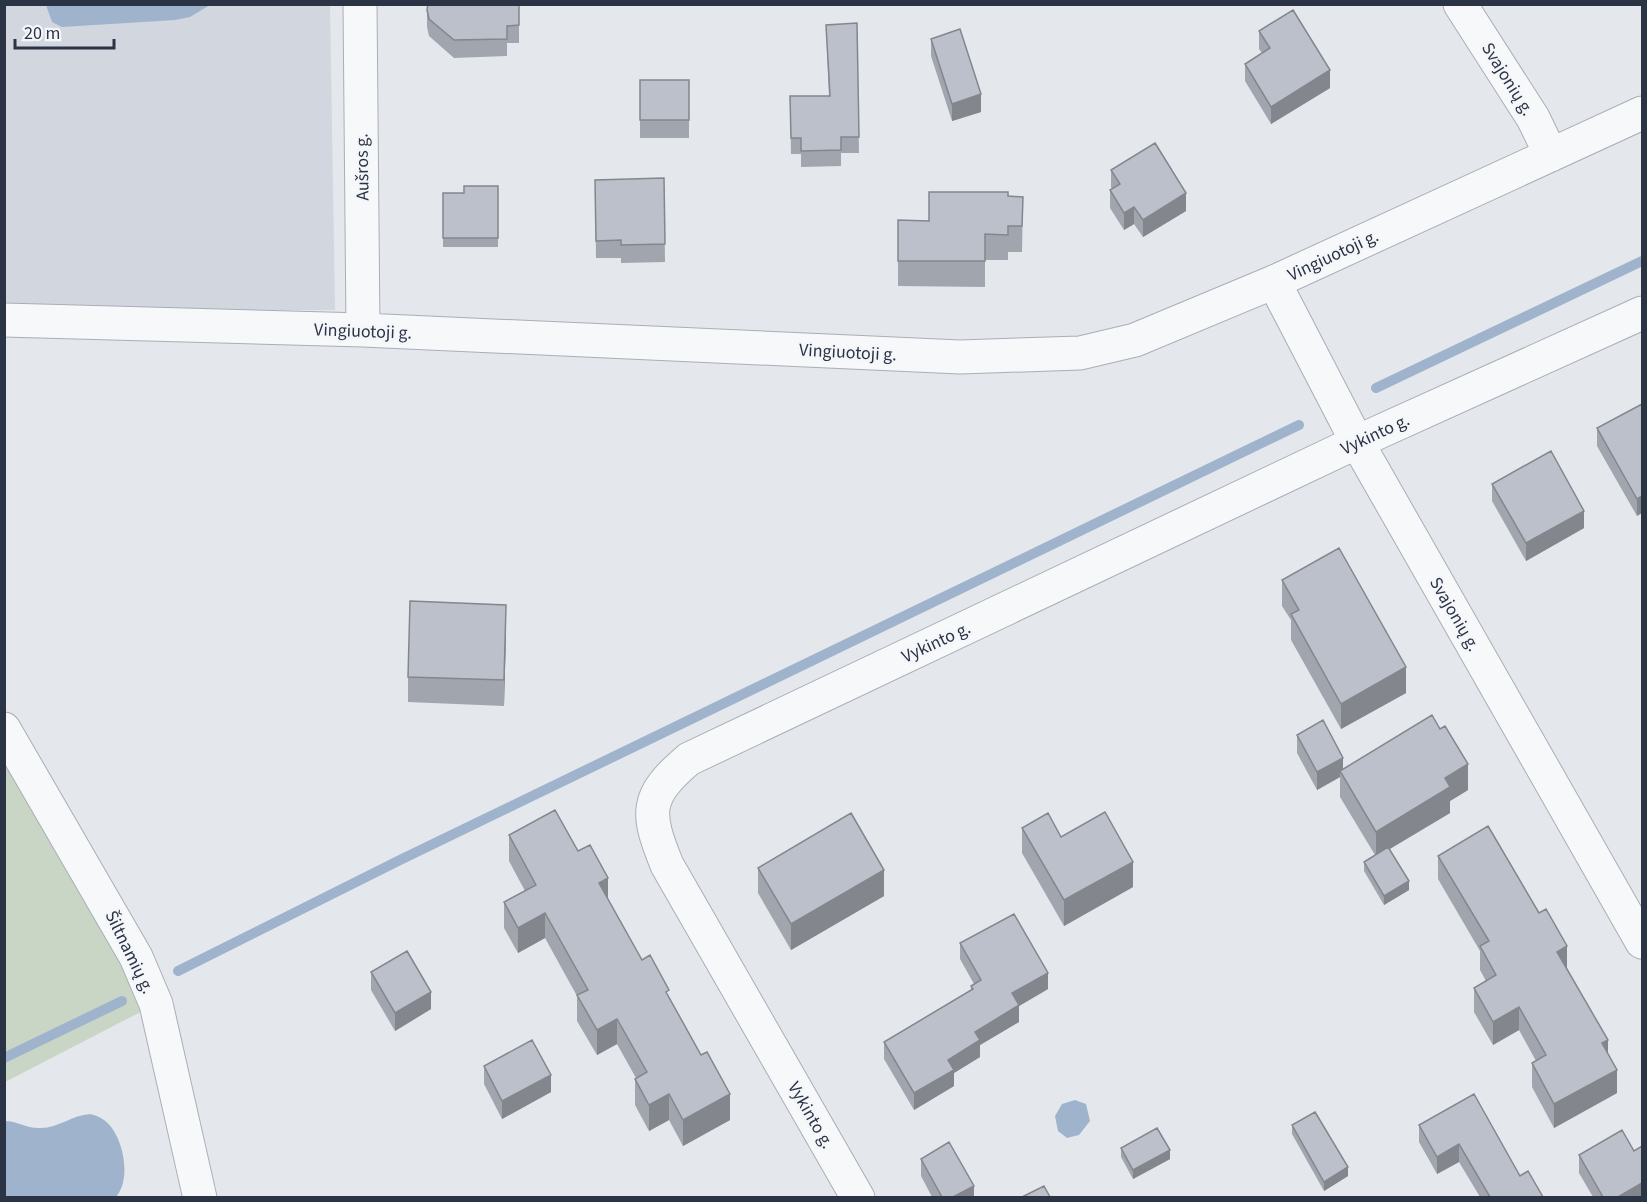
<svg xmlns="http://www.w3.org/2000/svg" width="1647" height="1202" font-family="'Source Sans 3',sans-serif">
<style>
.built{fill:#d2d6de}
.green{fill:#c9d6c5}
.water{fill:#9fb4cc}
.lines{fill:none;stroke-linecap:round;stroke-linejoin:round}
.stream{stroke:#9fb4cc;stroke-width:10}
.minor-casing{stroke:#a9aeb7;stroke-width:35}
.minor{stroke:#f7f8fa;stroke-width:33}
.wall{fill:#a1a5ae}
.shaded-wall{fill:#83868d}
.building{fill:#bbc0ca;stroke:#83868d;stroke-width:1.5}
.labels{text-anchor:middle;stroke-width:5;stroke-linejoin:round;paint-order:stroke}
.street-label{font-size:18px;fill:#2b3445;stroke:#f4f6f9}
</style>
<rect width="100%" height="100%" fill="#e4e7ec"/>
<path class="built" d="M 4,5 L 330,5 L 335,310 L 5,311 Z"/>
<path class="green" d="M 4,729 L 156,1004 L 5,1082 L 4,1082 Z"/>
<path class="water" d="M 46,5 L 46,4 L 210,5 L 190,17 L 175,20 L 62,27 L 52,22 Z
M 1075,1100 L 1086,1104 L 1090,1121 L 1079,1135 L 1067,1138 L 1058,1131 L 1055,1116 L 1062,1104 Z
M 90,1114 C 95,1115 100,1117 104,1120 C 123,1133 133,1180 115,1198 L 5,1197 L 5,1121 C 17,1121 27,1129 41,1128 C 58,1128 73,1115 90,1114 Z"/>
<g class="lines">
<path class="stream" d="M 1376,388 L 1642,261
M 178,971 L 400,860 L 1299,425
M 4,1058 L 122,1001"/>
<defs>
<path id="minor" d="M 360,4 L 363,330
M 1460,4 L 1533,118 L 1551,155
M 1274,282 L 1357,442 L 1642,942
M 4,320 L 363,330 L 960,357 L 1080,353 L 1135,340 L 1274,282 L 1642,113
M 4,729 L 136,957 L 156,1004 L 200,1198
M 858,1198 L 667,865 C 646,813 644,797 689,759 L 1357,442 L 1642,313"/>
</defs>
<use href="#minor" class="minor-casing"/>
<use href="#minor" class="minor"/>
</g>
<path class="wall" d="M 519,4 L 519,43 L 507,43 L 507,56 L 454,58 L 429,36 L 427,27 L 427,10 Z
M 857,23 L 859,153 L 841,153 L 841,166 L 801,167 L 801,154 L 791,154 L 790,96 L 829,96 L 826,25 Z
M 1259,31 L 1330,88 L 1271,124 L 1245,81 L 1245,64 L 1262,53 L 1259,49 Z
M 931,39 L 981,112 L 952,121 L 931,56 Z
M 640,80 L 689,80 L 689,138 L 640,138 Z
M 1111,170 L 1186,211 L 1143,237 L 1134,224 L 1124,230 L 1110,208 L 1110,190 L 1112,189 L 1111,187 Z
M 664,178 L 665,262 L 621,263 L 621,258 L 596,258 L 595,180 Z
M 498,186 L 498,247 L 443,247 L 443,193 L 464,193 Z
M 1008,196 L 1023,197 L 1022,252 L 1008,252 L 1008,260 L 985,260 L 985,287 L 898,286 L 898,220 L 929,221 Z
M 1642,404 L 1637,516 L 1597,446 L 1597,428 Z
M 1492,484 L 1584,528 L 1526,561 L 1492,501 Z
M 1282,580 L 1406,693 L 1341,729 L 1291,640 L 1291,620 L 1282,606 Z
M 506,630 L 504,706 L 408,702 L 408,677 Z
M 1297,735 L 1343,769 L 1468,790 L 1450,801 L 1450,813 L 1390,849 L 1409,890 L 1384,905 L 1364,871 L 1364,862 L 1375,855 L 1340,797 L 1340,777 L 1317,790 L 1297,753 Z
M 1022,828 L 1061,837 L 1133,887 L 1064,926 L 1022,853 Z
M 509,835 L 578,851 L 608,899 L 642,960 L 669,997 L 730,1120 L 683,1146 L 669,1120 L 649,1131 L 635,1105 L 635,1079 L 636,1078 L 617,1044 L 597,1055 L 577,1021 L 577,996 L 545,938 L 518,953 L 504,928 L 504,902 L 525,891 L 509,861 Z
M 1438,856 L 1567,968 L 1608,1054 L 1617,1093 L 1554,1128 L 1532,1087 L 1532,1063 L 1536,1061 L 1519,1030 L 1493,1045 L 1474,1012 L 1474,988 L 1486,981 L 1480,970 L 1480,951 L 1438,879 Z
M 758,868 L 884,896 L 791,950 L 758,893 Z
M 960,943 L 1048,989 L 1019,1006 L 1019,1022 L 980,1045 L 980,1057 L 954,1073 L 954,1086 L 914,1110 L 884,1059 L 884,1042 L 971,990 L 971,986 L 974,984 L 960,959 Z
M 371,972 L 431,1009 L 395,1031 L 371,990 Z
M 484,1066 L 551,1092 L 502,1119 L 484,1084 Z
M 1292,1125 L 1348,1176 L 1324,1191 L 1292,1134 Z
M 1419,1125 L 1520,1176 L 1543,1197 L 1480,1197 L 1459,1162 L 1437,1174 L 1419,1142 Z
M 1121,1148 L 1170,1159 L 1133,1179 L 1121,1157 Z
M 1579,1155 L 1642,1197 L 1593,1197 L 1579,1173 Z
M 921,1159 L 974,1197 L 932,1197 L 921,1176 Z"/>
<path class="shaded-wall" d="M 1330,70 L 1330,88 L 1271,124 L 1271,107 Z
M 981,94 L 981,112 L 952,121 L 952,104 Z
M 1186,193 L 1186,211 L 1143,237 L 1143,220 Z
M 1134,207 L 1134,224 L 1124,230 L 1124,213 Z
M 1642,496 L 1642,513 L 1637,516 L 1637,499 Z
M 1584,511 L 1584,528 L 1526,561 L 1526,543 Z
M 506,605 L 506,630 L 504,706 L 504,680 Z
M 1406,667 L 1406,693 L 1341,729 L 1341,704 Z
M 1343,758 L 1343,775 L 1340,771 L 1340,777 L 1317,790 L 1317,772 Z
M 1468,764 L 1468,790 L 1450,801 L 1450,813 L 1376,857 L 1376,832 L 1445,778 Z
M 1133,862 L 1133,887 L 1064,926 L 1064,900 Z
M 884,870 L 884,896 L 791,950 L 791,924 Z
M 608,878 L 608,904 L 599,883 Z
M 1409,881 L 1409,890 L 1384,905 L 1384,896 Z
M 545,913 L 545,938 L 518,953 L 518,928 Z
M 1567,946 L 1567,969 L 1557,952 Z
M 1048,973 L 1048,989 L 1019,1006 L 1019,1022 L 980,1045 L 980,1057 L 954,1073 L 954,1086 L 914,1110 L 914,1093 L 1012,993 Z
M 431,992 L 431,1009 L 395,1031 L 395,1013 Z
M 1519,1007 L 1519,1030 L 1493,1045 L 1493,1022 Z
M 617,1019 L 617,1044 L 597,1055 L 597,1030 Z
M 1608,1040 L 1608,1063 L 1602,1043 Z
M 1617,1070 L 1617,1093 L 1554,1128 L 1554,1104 Z
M 551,1075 L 551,1092 L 502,1119 L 502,1101 Z
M 669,1094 L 669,1120 L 649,1131 L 649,1105 Z
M 730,1094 L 730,1120 L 683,1146 L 683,1120 Z
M 1459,1144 L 1459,1162 L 1437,1174 L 1437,1157 Z
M 1170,1150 L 1170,1159 L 1133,1179 L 1133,1170 Z
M 1348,1167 L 1348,1176 L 1324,1191 L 1324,1182 Z
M 1642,1183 L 1642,1197 L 1618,1197 Z
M 974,1186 L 974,1197 L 953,1197 Z"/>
<path class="building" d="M 428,4 L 519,4 L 519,25 L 507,26 L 507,39 L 454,40 L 429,19 L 427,10 Z
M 1293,10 L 1330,70 L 1271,107 L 1245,64 L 1270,48 L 1259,31 Z
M 857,23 L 859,137 L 841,137 L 841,150 L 801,151 L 801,138 L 791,138 L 790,96 L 830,96 L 826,25 Z
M 960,29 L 981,94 L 952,104 L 931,39 Z
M 640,80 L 689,80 L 689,120 L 640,120 Z
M 1155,143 L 1186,193 L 1143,220 L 1134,207 L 1124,213 L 1110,190 L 1120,184 L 1111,170 Z
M 664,178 L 665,244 L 621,245 L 621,240 L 596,241 L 595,180 Z
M 464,186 L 498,186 L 498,238 L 443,238 L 443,193 L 464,193 Z
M 929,192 L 1008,192 L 1008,196 L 1023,197 L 1022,226 L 1008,226 L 1008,235 L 985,234 L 985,261 L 898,261 L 898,220 L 929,221 Z
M 1642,404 L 1642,496 L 1637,499 L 1597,428 Z
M 1551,451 L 1584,511 L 1526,543 L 1492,484 Z
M 1339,548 L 1406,667 L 1341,704 L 1291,614 L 1299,610 L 1282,580 Z
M 410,601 L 506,605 L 504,680 L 408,677 Z
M 1432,715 L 1440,729 L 1445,726 L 1468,764 L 1445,778 L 1450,787 L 1376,832 L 1340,771 Z
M 1323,720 L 1343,758 L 1317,772 L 1297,735 Z
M 555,810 L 578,851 L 590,845 L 608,878 L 599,883 L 642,960 L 650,955 L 669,990 L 666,992 L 701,1055 L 707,1052 L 730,1094 L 683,1120 L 669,1094 L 649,1105 L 635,1079 L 647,1072 L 617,1019 L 597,1030 L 577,995 L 588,990 L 545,913 L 518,928 L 504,902 L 536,885 L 509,835 Z
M 1105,812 L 1133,862 L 1064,900 L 1022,828 L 1048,813 L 1061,837 Z
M 851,813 L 884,870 L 791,924 L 758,868 Z
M 1488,826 L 1539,913 L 1546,909 L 1567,946 L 1557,952 L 1608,1040 L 1602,1043 L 1617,1070 L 1554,1104 L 1532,1063 L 1546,1055 L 1519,1007 L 1493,1022 L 1474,988 L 1496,975 L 1480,946 L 1489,941 L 1438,856 Z
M 1388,847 L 1409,881 L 1384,896 L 1364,862 Z
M 1014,914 L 1048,973 L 1012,993 L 1019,1005 L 975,1032 L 980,1040 L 948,1060 L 954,1070 L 914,1093 L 884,1042 L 973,989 L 971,986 L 981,980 L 960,943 Z
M 407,951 L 431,992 L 395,1013 L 371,972 Z
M 532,1040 L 551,1075 L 502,1101 L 484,1066 Z
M 1474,1094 L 1520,1176 L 1528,1171 L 1543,1197 L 1490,1197 L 1459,1144 L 1437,1157 L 1419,1125 Z
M 1315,1112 L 1348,1167 L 1324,1182 L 1292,1125 Z
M 1157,1128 L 1170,1150 L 1133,1170 L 1121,1148 Z
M 1622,1130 L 1634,1151 L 1642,1146 L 1642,1183 L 1618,1197 L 1603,1197 L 1579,1155 Z
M 949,1142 L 974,1186 L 953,1197 L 942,1197 L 921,1159 Z
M 1044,1186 L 1050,1197 L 1022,1197 Z"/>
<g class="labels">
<g class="street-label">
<text transform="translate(1508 79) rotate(58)" y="6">Svajonių g.</text>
<text transform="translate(362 167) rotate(-91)" y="6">Aušros g.</text>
<text transform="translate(1333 255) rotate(-25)" y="6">Vingiuotoji g.</text>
<text transform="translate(363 331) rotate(2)" y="6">Vingiuotoji g.</text>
<text transform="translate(848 352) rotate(3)" y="6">Vingiuotoji g.</text>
<text transform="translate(1375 434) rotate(-25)" y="6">Vykinto g.</text>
<text transform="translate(1455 614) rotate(60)" y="6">Svajonių g.</text>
<text transform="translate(936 642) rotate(-25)" y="6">Vykinto g.</text>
<text transform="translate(130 952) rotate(64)" y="6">Šiltnamių g.</text>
<text transform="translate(811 1115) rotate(60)" y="6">Vykinto g.</text>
</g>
</g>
<rect width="1647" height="1202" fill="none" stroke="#2b3445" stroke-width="12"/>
<path d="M15 39v9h99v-9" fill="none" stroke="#2b3445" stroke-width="3"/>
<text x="24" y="39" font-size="18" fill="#2b3445" stroke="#f4f6f9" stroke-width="4.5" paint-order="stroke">20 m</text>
</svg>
